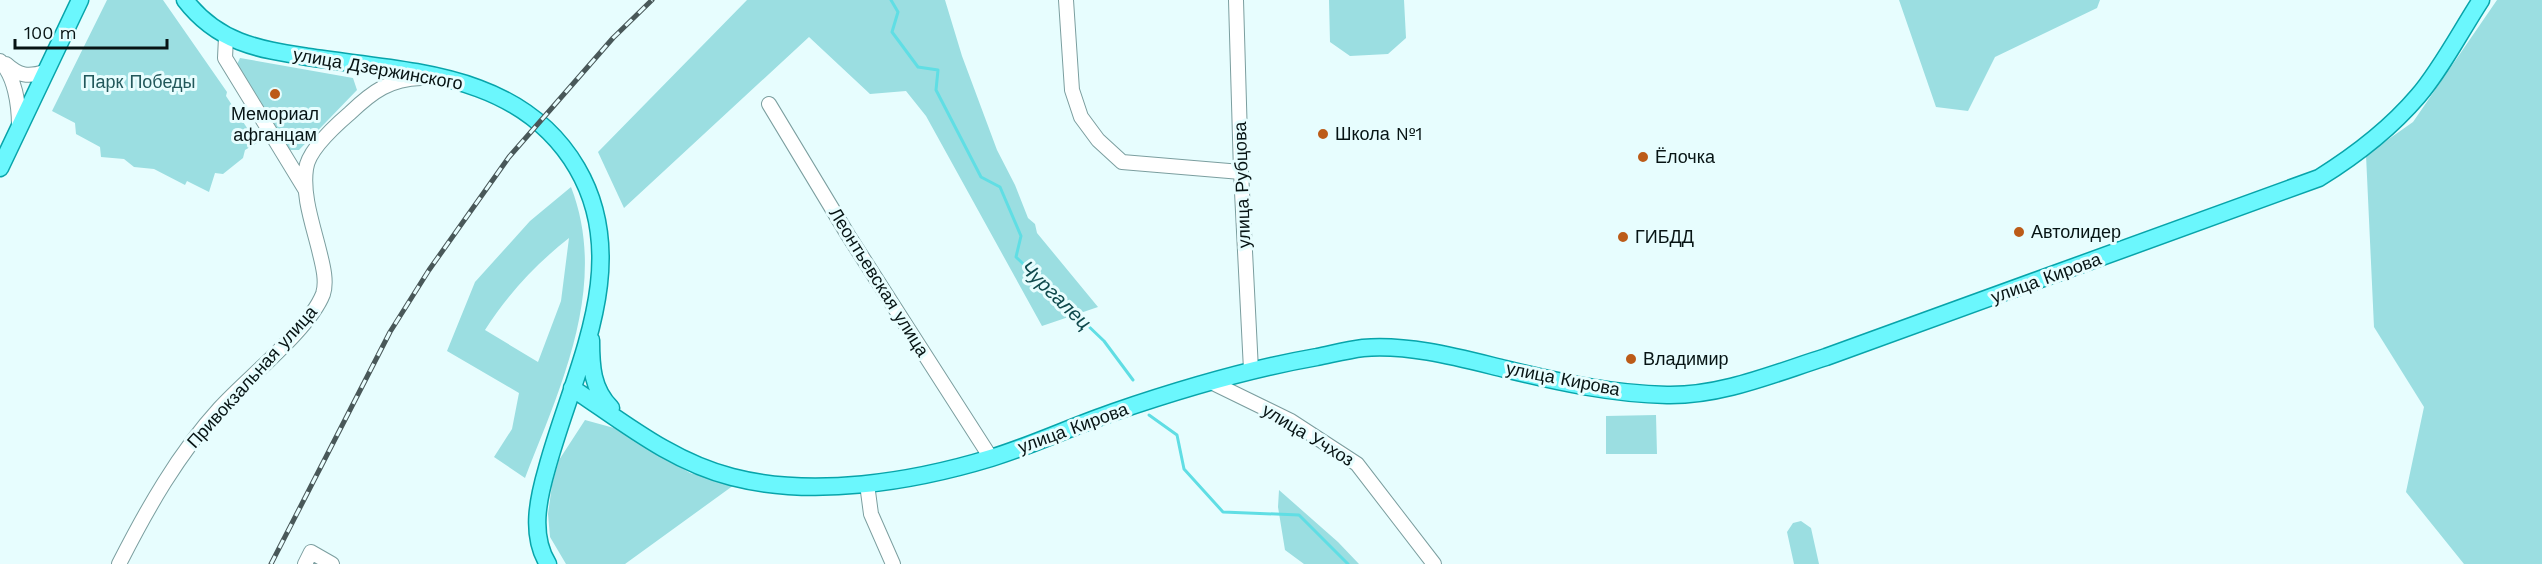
<svg xmlns="http://www.w3.org/2000/svg" width="2542" height="564" font-family="'Work Sans',sans-serif">
<style>
.green{fill:#9bdee1;fill-rule:evenodd}
.lines{fill:none;stroke-linecap:round;stroke-linejoin:round}
.stream{stroke:#60dee4;stroke-width:3}
.minor-casing{stroke:#7b9e9f;stroke-width:16}
.major-casing{stroke:#08a4aa;stroke-width:19}
.minor{stroke:#fff;stroke-width:14}
.major{stroke:#6bf7fd;stroke-width:16}
.rail-casing{stroke:#495859;stroke-width:5}
.rail{stroke:#e7fdfe;stroke-width:3;stroke-dasharray:9;stroke-linecap:butt}
.poi-dot{fill:#bc5b18;stroke:#e7fdfe;stroke-width:2}
.labels{text-anchor:middle;stroke-width:6;stroke-linejoin:round;paint-order:stroke}
.street-label{font-size:18px;fill:#071414;stroke:#e7fdfe}
.park-label{font-size:18px;fill:#22585b;stroke:#e7fdfe}
.poi-label{font-size:18px;fill:#071414;stroke:#e7fdfe;text-anchor:start}
.water-label{font-size:20px;font-style:italic;fill:#0f494c;stroke:#e7fdfe}
</style>
<rect width="100%" height="100%" fill="#e7fdfe"/>
<path class="green" d="M 107,0 L 163,0 L 227,92 L 226,96 L 257,143 L 245,150 L 243,158 L 223,174 L 215,173 L 209,192 L 187,181 L 185,185 L 154,169 L 134,167 L 124,159 L 101,157 L 100,147 L 76,134 L 75,123 L 52,111 Z
M 747,0 L 945,0 L 962,56 L 997,150 L 1015,185 L 1028,218 L 1035,224 L 1037,233 L 1098,307 L 1042,326 L 926,116 L 906,91 L 870,94 L 809,37 L 624,208 L 598,152 Z
M 1329,0 L 1404,0 L 1406,38 L 1388,54 L 1350,56 L 1330,42 Z
M 1899,0 L 2100,0 L 2097,8 L 1995,57 L 1968,111 L 1936,107 Z
M 2497,0 L 2542,0 L 2542,564 L 2464,564 L 2406,492 L 2424,407 L 2374,327 L 2366,155 L 2413,122 Z
M 240,58 L 353,78 L 357,90 L 299,150 L 288,150 L 235,69 Z
M 571,187 C 609,285 561,386 525,478 L 494,457 L 512,429 L 519,393 L 447,351 L 475,282 L 530,221 ZM 569,238 L 561,301 L 538,362 L 485,330 C 508,294 536,264 569,238 Z
M 1656,415 L 1657,454 L 1606,454 L 1606,416 Z
M 585,420 L 614,428 L 690,473 L 734,485 L 625,564 L 566,564 L 550,537 L 548,514 L 552,485 L 559,460 Z
M 1279,490 L 1338,542 L 1359,564 L 1304,564 L 1285,550 L 1278,507 Z
M 1801,521 L 1811,528 L 1819,564 L 1794,564 L 1787,532 L 1793,523 Z"/>
<g class="lines">
<path class="stream" d="M 891,0 L 898,12 L 892,32 L 918,67 L 938,70 L 936,90 L 981,177 L 1000,187 L 1021,236 L 1016,257 L 1104,341 L 1133,380
M 1149,415 L 1177,435 L 1184,469 L 1223,512 L 1299,515 L 1348,564"/>
<defs>
<path id="minor" d="M 1066,0 L 1072,90 L 1081,117 L 1098,140 L 1122,162 L 1241,172
M 1236,0 L 1241,172 L 1251,370
M 226,37 L 225,58 L 305,189
M 0,61 C 15,76 19,105 19,126
M 6,64 C 19,76 28,77 45,72
M 769,104 L 848,235 L 991,458
M 1211,382 L 1291,421 L 1357,464 L 1434,564
M 867,484 L 871,514 L 893,564
M 119,564 C 147,509 178,454 220,408 C 247,378 309,330 323,294 C 327,282 323,266 320,254 C 314,228 302,196 306,169 C 308,150 336,125 350,113 C 373,91 390,79 421,78
M 305,564 L 311,552 L 332,564"/>
<path id="major" d="M 185,0 C 218,43 258,49 308,57 C 407,72 520,71 577,168 C 634,265 573,371 547,468 C 538,499 530,535 548,564
M 0,168 L 80,0
M 591,340 C 591,366 592,389 611,408
M 572,388 C 623,422 672,462 732,477 C 813,498 912,482 991,458 C 1033,445 1073,426 1114,412 C 1181,389 1248,369 1317,357 C 1332,354 1347,350 1363,348 C 1410,344 1460,358 1505,369 C 1558,382 1613,394 1667,395 C 1722,396 1775,373 1826,357 L 2319,178 C 2356,155 2389,130 2418,96 C 2440,71 2462,29 2481,0"/>
</defs>
<use href="#minor" class="minor-casing"/>
<use href="#major" class="major-casing"/>
<use href="#minor" class="minor"/>
<use href="#major" class="major"/>
<defs>
<path id="rail" d="M 271,564 L 390,332 L 429,270 L 509,157 L 613,38 L 652,0"/>
</defs>
<use href="#rail" class="rail-casing"/>
<use href="#rail" class="rail"/>
</g>
<g class="poi-dot">
<circle cx="275" cy="94" r="6"/>
<circle cx="1323" cy="134" r="6"/>
<circle cx="1643" cy="157" r="6"/>
<circle cx="2019" cy="232" r="6"/>
<circle cx="1623" cy="237" r="6"/>
<circle cx="1631" cy="359" r="6"/>
</g>
<g class="labels">
<g class="street-label">
<text transform="translate(378 69) rotate(10)" y="6">улица Дзержинского</text>
<text transform="translate(1242 185) rotate(-92)" y="6">улица Рубцова</text>
<text transform="translate(2046 278) rotate(-20)" y="6">улица Кирова</text>
<text transform="translate(879 282) rotate(58)" y="6">Леонтьевская улица</text>
<text transform="translate(252 377) rotate(-48)" y="6">Привокзальная улица</text>
<text transform="translate(1563 379) rotate(11)" y="6">улица Кирова</text>
<text transform="translate(1073 428) rotate(-20)" y="6">улица Кирова</text>
<text transform="translate(1308 435) rotate(31)" y="6">улица Учхоз</text>
</g>
<g class="park-label">
<text x="139" y="88">Парк Победы</text>
</g>
<g class="poi-label">
<text x="275" y="120" text-anchor="middle">Мемориал<tspan x="275" dy="21">афганцам</tspan></text>
<text x="1335" y="140">Школа №1</text>
<text x="1655" y="163">Ёлочка</text>
<text x="2031" y="238">Автолидер</text>
<text x="1635" y="243">ГИБДД</text>
<text x="1643" y="365">Владимир</text>
</g>
<g class="water-label">
<text transform="translate(1056 295) rotate(44)" y="7">Чургалец</text>
</g>
</g>
<path d="M15 39v9h152v-9" fill="none" stroke="#071414" stroke-width="3"/>
<text x="24" y="39" font-size="18" fill="#071414" stroke="#e7fdfe" stroke-width="4.5" paint-order="stroke">100 m</text>
</svg>
